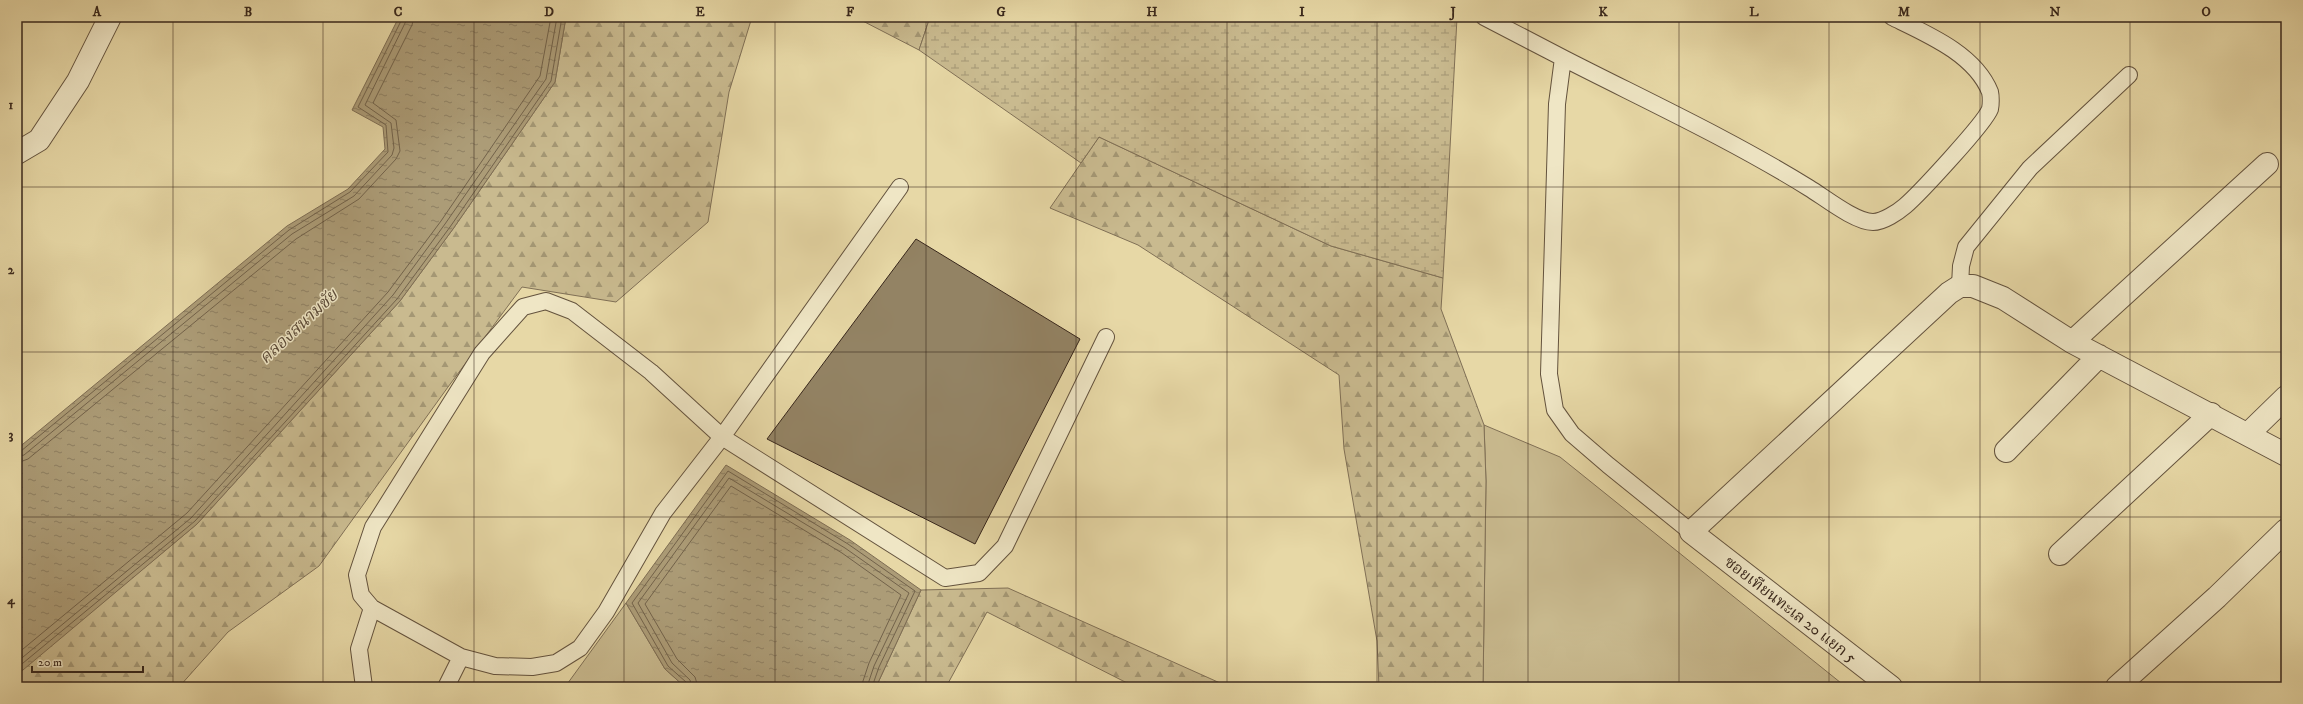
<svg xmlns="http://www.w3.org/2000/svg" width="2303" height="704" font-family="'IM FELL DW Pica','Noto Serif Thai',serif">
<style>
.green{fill:#c9ba8f;stroke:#807056}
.forest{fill:url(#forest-firs);stroke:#807056}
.wetland{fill:url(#wetland-marsh);stroke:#807056}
.water{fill:url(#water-ripples);stroke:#7e6d53}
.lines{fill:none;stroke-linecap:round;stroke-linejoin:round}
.shore{stroke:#72624a;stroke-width:1}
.building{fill:#938364;stroke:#38271c}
.lane-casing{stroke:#64533e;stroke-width:18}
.street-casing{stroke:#64533e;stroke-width:24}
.lane{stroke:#efe6c5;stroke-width:16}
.street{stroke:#efe6c5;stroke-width:22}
.grid{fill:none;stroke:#38271c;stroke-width:1;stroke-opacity:0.55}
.labels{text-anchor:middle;stroke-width:3;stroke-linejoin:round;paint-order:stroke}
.street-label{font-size:16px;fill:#38271c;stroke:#efe6c5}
.water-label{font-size:17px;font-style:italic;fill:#5b4a37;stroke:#efe6c5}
.neatline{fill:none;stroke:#38271c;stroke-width:1.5}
.grid-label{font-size:13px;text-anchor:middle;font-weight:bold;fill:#38271c}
</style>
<defs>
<pattern id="forest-firs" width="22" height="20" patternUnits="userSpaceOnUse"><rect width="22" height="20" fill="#c9ba8f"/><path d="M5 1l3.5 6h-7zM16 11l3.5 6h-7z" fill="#a49774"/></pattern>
<pattern id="wetland-marsh" width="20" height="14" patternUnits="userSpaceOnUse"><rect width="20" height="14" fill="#c9ba8f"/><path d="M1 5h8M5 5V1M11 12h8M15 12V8" fill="none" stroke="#a49774"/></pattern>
<pattern id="water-ripples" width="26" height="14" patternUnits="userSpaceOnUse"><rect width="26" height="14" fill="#ac9c77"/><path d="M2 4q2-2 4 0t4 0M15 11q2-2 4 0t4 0" fill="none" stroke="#8d7f61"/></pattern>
</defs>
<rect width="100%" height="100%" fill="#e7d8a6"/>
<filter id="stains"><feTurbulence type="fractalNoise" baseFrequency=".005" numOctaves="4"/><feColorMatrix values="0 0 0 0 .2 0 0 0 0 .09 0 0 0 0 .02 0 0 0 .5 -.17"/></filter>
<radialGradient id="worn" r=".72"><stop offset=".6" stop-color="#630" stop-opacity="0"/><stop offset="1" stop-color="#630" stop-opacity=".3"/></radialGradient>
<path class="green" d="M 1484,425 L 1560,457 L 1846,687 L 1483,687 L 1486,481 Z
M 626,603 L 665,669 L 685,687 L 565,687 Z"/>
<path class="forest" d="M 566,17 L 752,17 L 729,92 L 708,222 L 616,302 L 522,287 L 448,387 L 319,566 L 228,632 L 179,687 L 17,687 L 19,672 L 197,524 L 400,301 L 453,229 L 555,82 Z
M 855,17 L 930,17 L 919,50 Z
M 1099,137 L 1331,246 L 1443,278 L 1441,309 L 1484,425 L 1486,481 L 1483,687 L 1379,687 L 1377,641 L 1344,449 L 1339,375 L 1138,245 L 1050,208 Z
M 1008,588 L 1229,687 L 1135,687 L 987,612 L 946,687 L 876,687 L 921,590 Z"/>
<path class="wetland" d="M 930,17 L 1457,18 L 1443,278 L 1331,246 L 1099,137 L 1081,163 L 919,50 Z"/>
<path class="water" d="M 399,17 L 566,17 L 555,82 L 453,229 L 400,301 L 197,524 L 17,675 L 17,449 L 287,226 L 348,189 L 385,149 L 383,127 L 352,110 Z
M 726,465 L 850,540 L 921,590 L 876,687 L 685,687 L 665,669 L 626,603 Z"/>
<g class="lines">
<path class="shore" d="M 17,452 L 21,451 L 289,230 L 350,192 L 388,152 L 386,125 L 358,107 L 403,17
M 17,457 L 24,455 L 292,234 L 354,196 L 392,155 L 394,148 L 391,123 L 365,105 L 408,17
M 17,463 L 28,459 L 296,239 L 359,199 L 396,159 L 400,151 L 396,120 L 373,103 L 412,25 L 414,17
M 17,654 L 187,513 L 388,292 L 441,221 L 540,76 L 551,17
M 17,662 L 191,518 L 393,295 L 445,224 L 546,79 L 557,17
M 17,668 L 195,521 L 397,299 L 450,227 L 551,81 L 562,17
M 687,687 L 686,682 L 668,666 L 632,603 L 728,471 L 848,544 L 915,591 L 879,667 L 872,687
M 692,687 L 690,680 L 672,663 L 638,603 L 729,478 L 845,548 L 909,593 L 874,666 L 867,687
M 698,687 L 695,677 L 677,659 L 645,604 L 731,486 L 842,553 L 901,595 L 869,663 L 861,687"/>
</g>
<path class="building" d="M 916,239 L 1080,339 L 975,544 L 767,439 Z"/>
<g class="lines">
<defs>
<path id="lane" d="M 1484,17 L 1563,58 L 1557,104 L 1549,374 L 1555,410 L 1572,434 L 1608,465 L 1691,532
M 1563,58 C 1645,100 1730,139 1809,188 C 1824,197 1855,222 1873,222 C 1883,222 1898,212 1905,206 C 1919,194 1985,123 1990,109 C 1991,105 1991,96 1990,92 C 1975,54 1927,34 1892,17
M 900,187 L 722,437 L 663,513 L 606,612 L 580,648 L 556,663 L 532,667 L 495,666 L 461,657 L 372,608 L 361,595 L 357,575 L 373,527 L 482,353 L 523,307 L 546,301 L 572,311 L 651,372 L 722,437 L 945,578 L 979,573 L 1005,546 L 1106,337
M 1960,286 L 1961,266 L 1966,247 L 2030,168 L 2129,75
M 364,687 L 359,649 L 372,608
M 446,687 L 461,657"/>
<path id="street" d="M 17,153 L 39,140 L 78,81 L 110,17
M 2072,342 L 2267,164
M 2248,434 L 2286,397
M 2006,451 L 2099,356
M 2060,554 L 2211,414
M 1891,687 L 1691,532 L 1949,293 L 1960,286 L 1973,286 L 2003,298 L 2072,342 L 2286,455
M 2117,687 L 2217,597 L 2286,530"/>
</defs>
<use href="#lane" class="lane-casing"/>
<use href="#street" class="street-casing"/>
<use href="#lane" class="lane"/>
<use href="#street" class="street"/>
</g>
<path class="grid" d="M 173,17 L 173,687M 323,17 L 323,687M 474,17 L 474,687M 624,17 L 624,687M 775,17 L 775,687M 926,17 L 926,687M 1076,17 L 1076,687M 1227,17 L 1227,687M 1377,17 L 1377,687M 1528,17 L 1528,687M 1679,17 L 1679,687M 1829,17 L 1829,687M 1980,17 L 1980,687M 2130,17 L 2130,687M 17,187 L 2286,187M 17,352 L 2286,352M 17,517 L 2286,517"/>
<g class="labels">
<g class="street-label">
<text transform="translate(1791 609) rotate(38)" y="6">ซอยเทียนทะเล 20 แยก 5</text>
</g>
<g class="water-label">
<text transform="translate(298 326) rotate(-43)" y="6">คลองสนามชัย</text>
</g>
</g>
<rect width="2303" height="704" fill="none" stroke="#e7d8a6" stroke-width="44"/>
<path d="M32 666v6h111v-6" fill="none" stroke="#38271c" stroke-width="2"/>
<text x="38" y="666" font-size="12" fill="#38271c" stroke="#efe6c5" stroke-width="3" paint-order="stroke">20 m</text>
<rect x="22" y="22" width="2259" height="660" class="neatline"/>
<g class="grid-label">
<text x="97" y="16">A</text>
<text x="248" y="16">B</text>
<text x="398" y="16">C</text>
<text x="549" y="16">D</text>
<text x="700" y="16">E</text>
<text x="850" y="16">F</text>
<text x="1001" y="16">G</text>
<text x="1152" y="16">H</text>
<text x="1302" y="16">I</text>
<text x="1453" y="16">J</text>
<text x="1603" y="16">K</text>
<text x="1754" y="16">L</text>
<text x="1904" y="16">M</text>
<text x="2055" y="16">N</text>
<text x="2206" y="16">O</text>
<text x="11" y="109">1</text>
<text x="11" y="274">2</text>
<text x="11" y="439">3</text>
<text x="11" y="604">4</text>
</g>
<rect width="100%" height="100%" filter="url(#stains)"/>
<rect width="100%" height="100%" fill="url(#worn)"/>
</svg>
